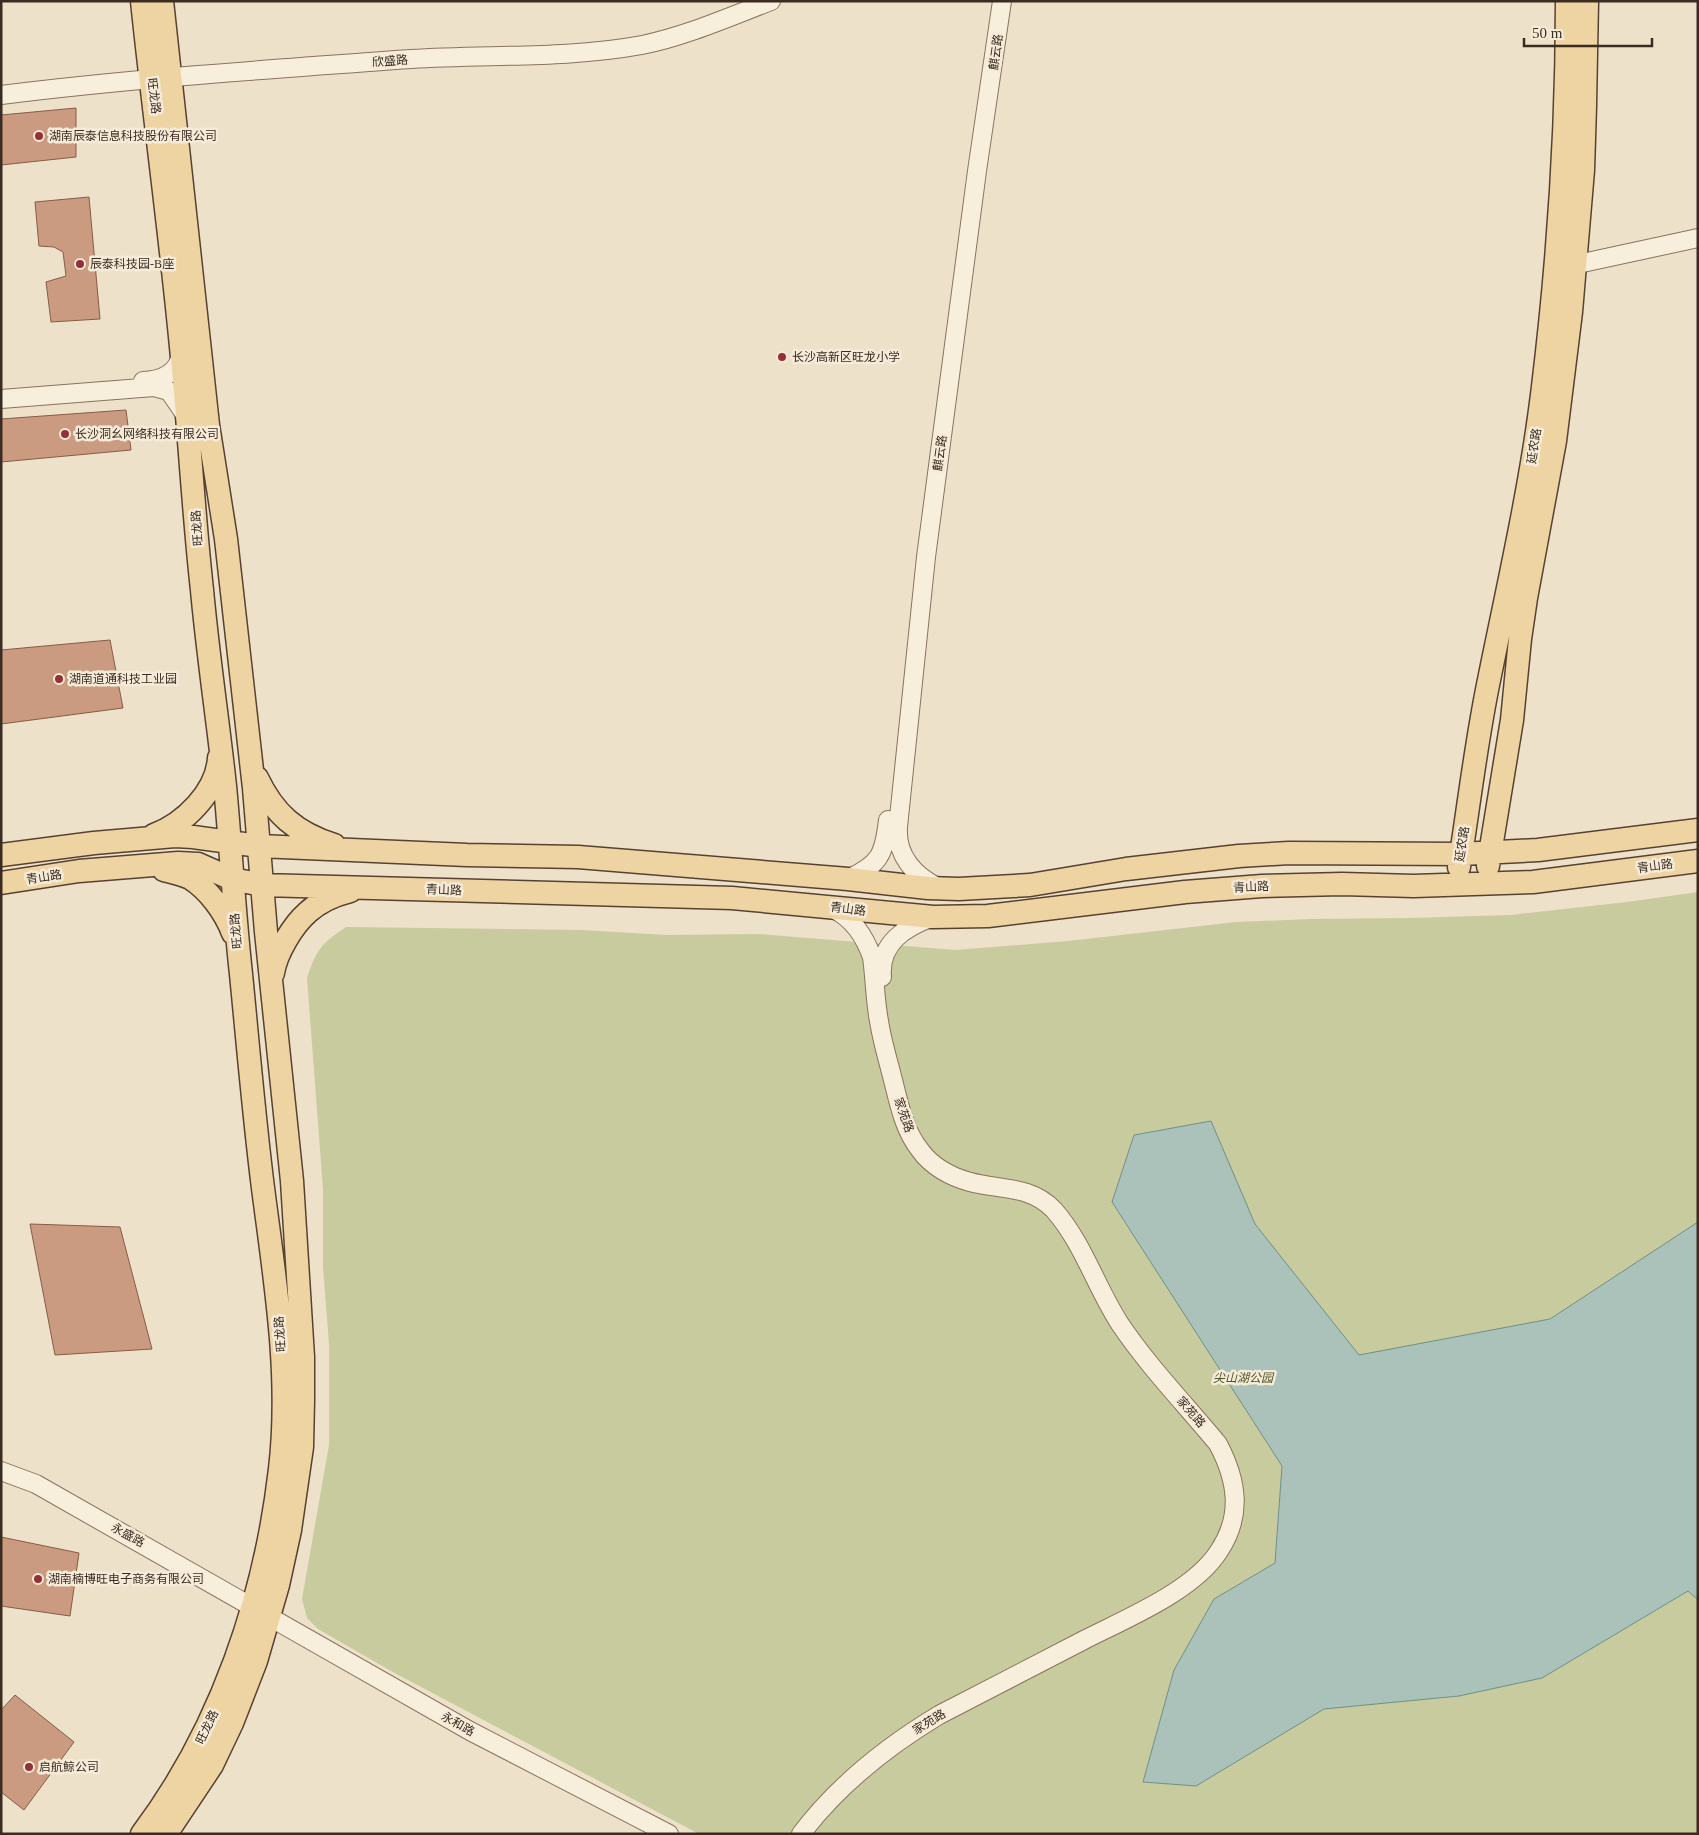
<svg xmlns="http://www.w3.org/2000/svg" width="1699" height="1835" font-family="'Times New Roman','Noto Sans SC',serif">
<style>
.green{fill:#c8cb9d}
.water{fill:#aac2b9;stroke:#709087}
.building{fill:#ca9b80;stroke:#875c45}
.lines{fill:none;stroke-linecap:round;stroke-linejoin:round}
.minor-casing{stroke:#89735e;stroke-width:20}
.major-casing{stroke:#574232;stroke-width:25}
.minor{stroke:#f8eedc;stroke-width:18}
.major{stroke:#eed3a3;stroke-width:22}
.poi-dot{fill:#963036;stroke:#f5ebd8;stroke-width:2}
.labels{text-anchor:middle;stroke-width:5;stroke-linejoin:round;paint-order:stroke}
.street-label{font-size:12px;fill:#3a2c21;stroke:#f5ebd8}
.poi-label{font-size:12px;fill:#3a2c21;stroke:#f5ebd8;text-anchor:start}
.park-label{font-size:12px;font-style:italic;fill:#4d5628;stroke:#f5ebd8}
</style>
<rect width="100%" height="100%" fill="#ede1c9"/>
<path class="green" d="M 1698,892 L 1698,1834 L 699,1834 L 391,1671 L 318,1629 L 307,1618 L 302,1599 L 329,1445 L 329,1344 L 323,1267 L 323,1189 L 307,978 C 316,950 322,943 346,927 L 581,930 L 668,935 L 758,934 L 955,950 L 1068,941 L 1236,922 L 1311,919 L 1410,918 L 1511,915 L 1627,902 Z"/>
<path class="water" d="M 1211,1121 L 1255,1224 L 1359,1355 L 1550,1319 L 1698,1222 L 1698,1600 L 1688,1591 L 1542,1678 L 1459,1696 L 1324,1709 L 1196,1786 L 1143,1782 L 1174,1670 L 1214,1599 L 1275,1563 L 1282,1466 L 1112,1202 L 1134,1135 Z"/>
<path class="building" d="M 76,108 L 76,157 L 1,165 L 1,115 Z
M 89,197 L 100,319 L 51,322 L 46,282 L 66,276 L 63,252 L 54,247 L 39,246 L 35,202 Z
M 126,410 L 131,450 L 1,462 L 1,419 Z
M 110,640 L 123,708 L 1,724 L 1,650 Z
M 30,1224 L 120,1227 L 152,1349 L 55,1355 Z
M 1,1537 L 79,1553 L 70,1616 L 1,1606 Z
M 15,1695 L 74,1742 L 24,1810 L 1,1792 L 1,1710 Z"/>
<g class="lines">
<defs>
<path id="minor" d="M 1,95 C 137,78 274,69 411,59 C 488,54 566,59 642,45 C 686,36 729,17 771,1
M 1564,267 L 1698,238
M 143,381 C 163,380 178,373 182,352
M 1,399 L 154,387 L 169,391 L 186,416
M 848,879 C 880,864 884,855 888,820
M 939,888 C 915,876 896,856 898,827 L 926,557 L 977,171 L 1002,1
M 882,977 C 879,943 905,927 933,917
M 1,1471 L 36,1484 L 470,1731 L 669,1834
M 801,1834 C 838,1785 886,1747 939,1715 C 987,1690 1035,1665 1084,1640 C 1125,1619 1194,1591 1219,1551 C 1243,1515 1237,1480 1218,1444 C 1185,1404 1149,1367 1120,1324 C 1096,1287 1083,1243 1054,1210 C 1031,1185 999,1190 970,1182 C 951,1177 931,1166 920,1150 C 904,1130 899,1104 893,1080 C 888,1060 882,1041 879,1021 C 875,1000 875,979 872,957 C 864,935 853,919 832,908"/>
<path id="major" d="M 162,1 L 208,425 L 226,539 L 254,788 L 266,932 L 292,1181 L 303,1357 L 303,1400 L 302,1447 L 290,1530 L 278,1585 L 256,1661 L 232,1723 L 212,1765 L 166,1834
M 257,778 C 274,814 296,833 334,845
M 154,835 C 184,824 217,792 219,758
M 1,855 L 94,843 L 175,836 L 193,837 L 259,846 L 467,855 L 578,857 L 848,879 L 928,888 L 959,889 L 1030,885 L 1126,869 L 1239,856 L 1289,853 L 1461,854 L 1538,850 L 1698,830
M 1488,866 L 1512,720 L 1520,639 L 1526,598 L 1555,441 L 1571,312 L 1583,170 L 1585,106 L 1587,1
M 1459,867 C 1469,805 1476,742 1489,680 C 1508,586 1530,491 1542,395 C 1558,265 1567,133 1567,1
M 164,870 C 172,872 182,874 190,878 C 209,890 225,912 233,933
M 1,883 L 79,871 L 178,863 L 198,864 L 232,879 L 262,885 L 732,898 L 933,917 L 988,916 L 1185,892 L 1262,886 L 1342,884 L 1414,886 L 1533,882 L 1698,861
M 273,973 C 276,953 293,925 308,912 C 320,901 334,895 350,891
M 142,1834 C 221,1729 265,1599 280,1469 C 291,1376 275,1281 263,1188 C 254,1117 248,1045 241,974 C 234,911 231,849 225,786 C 218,721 208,656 202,590 C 193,509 189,428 181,347 C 170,231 154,116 142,1"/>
</defs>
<use href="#minor" class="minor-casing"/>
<use href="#major" class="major-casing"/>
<use href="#minor" class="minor"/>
<use href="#major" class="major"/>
</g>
<g class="poi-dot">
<circle cx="39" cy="136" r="5"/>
<circle cx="80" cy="264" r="5"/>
<circle cx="782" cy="357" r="5"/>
<circle cx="65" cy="434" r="5"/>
<circle cx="59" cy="679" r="5"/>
<circle cx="38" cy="1579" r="5"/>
<circle cx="29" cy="1767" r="5"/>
</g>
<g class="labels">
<g class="street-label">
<text transform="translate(996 52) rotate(-82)" y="4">麒云路</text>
<text transform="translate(390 61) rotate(-4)" y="4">欣盛路</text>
<text transform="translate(154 96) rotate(83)" y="4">旺龙路</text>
<text transform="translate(1534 446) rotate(-81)" y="4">延农路</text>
<text transform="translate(940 453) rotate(-82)" y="4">麒云路</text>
<text transform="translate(197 528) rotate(-94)" y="4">旺龙路</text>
<text transform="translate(1462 844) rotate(-81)" y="4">延农路</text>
<text transform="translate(1655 866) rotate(-8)" y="4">青山路</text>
<text transform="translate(44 877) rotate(-9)" y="4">青山路</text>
<text transform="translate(1251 887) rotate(-3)" y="4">青山路</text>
<text transform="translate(444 890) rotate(2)" y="4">青山路</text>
<text transform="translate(848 909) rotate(7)" y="4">青山路</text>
<text transform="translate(236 931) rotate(-95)" y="4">旺龙路</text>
<text transform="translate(904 1115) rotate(71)" y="4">家苑路</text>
<text transform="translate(280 1334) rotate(-94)" y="4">旺龙路</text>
<text transform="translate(1191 1412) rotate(49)" y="4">家苑路</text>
<text transform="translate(128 1535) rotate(29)" y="4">永盛路</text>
<text transform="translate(929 1722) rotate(-31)" y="4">家苑路</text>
<text transform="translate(458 1724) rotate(29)" y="4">永和路</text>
<text transform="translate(207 1727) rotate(-64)" y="4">旺龙路</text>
</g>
<g class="poi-label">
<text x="49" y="140">湖南辰泰信息科技股份有限公司</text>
<text x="90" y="268">辰泰科技园-B座</text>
<text x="792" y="361">长沙高新区旺龙小学</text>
<text x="75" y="438">长沙洞幺网络科技有限公司</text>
<text x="69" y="683">湖南道通科技工业园</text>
<text x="48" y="1583">湖南楠博旺电子商务有限公司</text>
<text x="39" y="1771">启航鲸公司</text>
</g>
<g class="park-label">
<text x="1243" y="1382">尖山湖公园</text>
</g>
</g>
<rect width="1699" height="1835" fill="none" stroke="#3a2c21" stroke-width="5"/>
<path d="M1524 38v8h128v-8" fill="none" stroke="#3a2c21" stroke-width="2.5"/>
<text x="1532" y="38" font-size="15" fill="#3a2c21" stroke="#f5ebd8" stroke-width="4" paint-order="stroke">50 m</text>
</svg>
